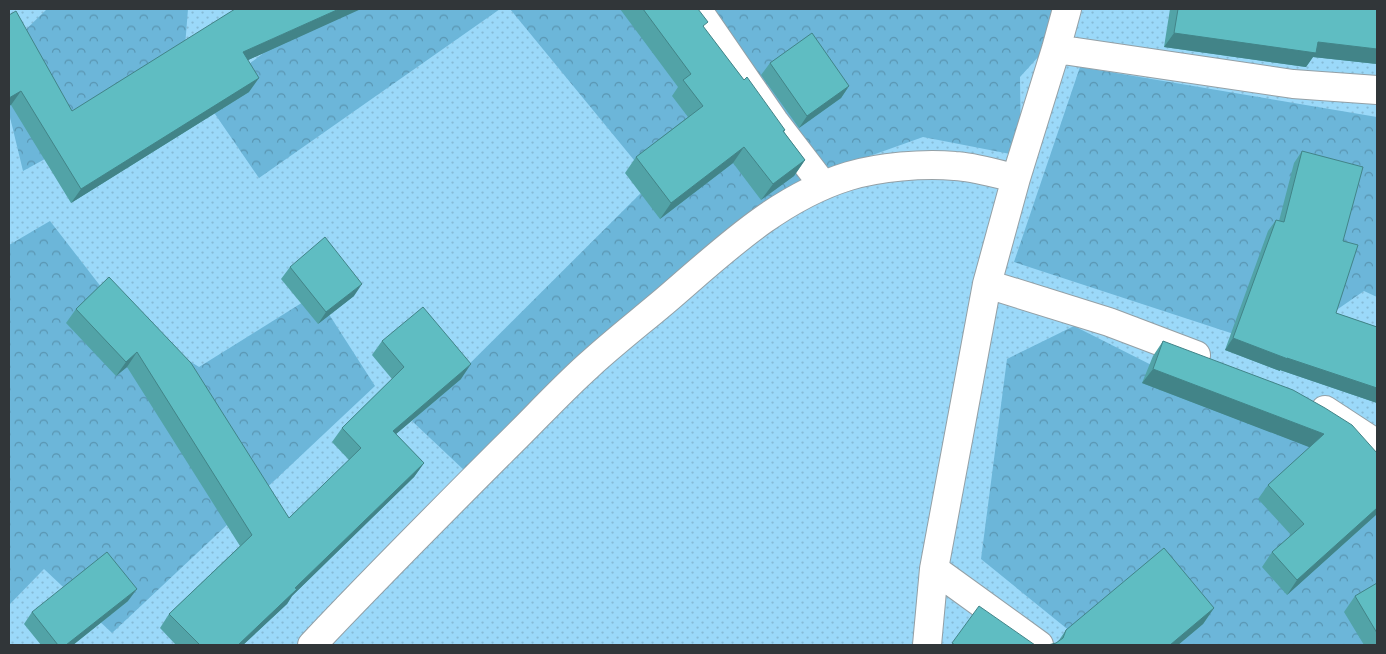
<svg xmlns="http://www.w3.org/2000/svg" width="1386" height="654" font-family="'Open Sans',sans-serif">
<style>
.green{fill:url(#green-dots)}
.forest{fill:url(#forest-crowns)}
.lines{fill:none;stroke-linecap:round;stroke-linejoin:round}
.minor-casing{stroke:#94a0a6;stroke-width:30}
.minor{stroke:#fff;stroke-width:28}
.wall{fill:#52a3a7}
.shaded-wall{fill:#428488}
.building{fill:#5fbdc2;stroke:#428488}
</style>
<defs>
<pattern id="green-dots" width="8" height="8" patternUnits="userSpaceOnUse" patternTransform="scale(1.25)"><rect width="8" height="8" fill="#9bd9f9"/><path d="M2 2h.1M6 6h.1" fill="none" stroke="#86bbd6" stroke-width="1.8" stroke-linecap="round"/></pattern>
<pattern id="forest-crowns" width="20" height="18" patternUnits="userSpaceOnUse" patternTransform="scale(1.25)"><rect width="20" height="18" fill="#6cb6d9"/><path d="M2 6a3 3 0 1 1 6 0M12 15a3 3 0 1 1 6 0" fill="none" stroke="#5995b1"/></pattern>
</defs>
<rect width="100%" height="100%" fill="#d9e6ed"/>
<path class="green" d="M 9,9 L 1377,9 L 1377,645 L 9,645 Z"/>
<path class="forest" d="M 47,9 L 188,9 L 182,84 L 23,171 L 9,113 L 9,46 Z
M 322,9 L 500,9 L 259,178 L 204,98 Z
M 510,9 L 1059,9 L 1058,35 L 1020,77 L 1021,156 L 923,137 L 839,167 L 606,366 L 484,489 L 412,421 L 652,182 Z
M 1080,67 L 1377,117 L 1377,297 L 1364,291 L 1280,349 L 1014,262 Z
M 50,221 L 129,323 L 199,367 L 316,294 L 375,386 L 112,633 L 44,569 L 9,605 L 9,245 Z
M 1074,326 L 1330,455 L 1377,495 L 1377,645 L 1087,645 L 981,559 L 1007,359 Z"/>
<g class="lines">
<defs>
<path id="minor" d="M 697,9 L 774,121 L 823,185
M 1056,49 L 1293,84 L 1377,90
M 987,284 L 1109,322 L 1196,355
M 1325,410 L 1377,444
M 934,569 L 1039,645
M 312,645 C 374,579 438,515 502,451 C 531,423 558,393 588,366 C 613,343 640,322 666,300 C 722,252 777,198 849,176 C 879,167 923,163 955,166 C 975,167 996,174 1016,178
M 927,645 L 934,569 L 987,284 L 1016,178 L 1056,49 L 1067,9"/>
</defs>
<use href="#minor" class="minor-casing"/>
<use href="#minor" class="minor"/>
</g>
<path class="wall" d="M 620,9 L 698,9 L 704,28 L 744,80 L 785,130 L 784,132 L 805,160 L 794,176 L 761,200 L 733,163 L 660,219 L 625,173 L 636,157 L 688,117 L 672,96 L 678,87 Z
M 1170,9 L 1377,9 L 1377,64 L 1313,57 L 1306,67 L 1164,47 Z
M 357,10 L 248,60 L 249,92 L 71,203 L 11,105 L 9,15 L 72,111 Z
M 770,63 L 849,86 L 841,98 L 799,128 L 761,75 Z
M 1302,151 L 1343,241 L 1336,313 L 1377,327 L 1377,403 L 1280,370 L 1280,371 L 1225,350 L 1268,231 L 1276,220 L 1279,221 L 1294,163 Z
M 290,267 L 354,296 L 318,324 L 281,279 Z
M 109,277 L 289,518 L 349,460 L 332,442 L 342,428 L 392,379 L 372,355 L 382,341 L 461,379 L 396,434 L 424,463 L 414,477 L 292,596 L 287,604 L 243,645 L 176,645 L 160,628 L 169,614 L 240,546 L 127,367 L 116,376 L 66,323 L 76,309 Z
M 1163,341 L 1377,453 L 1377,514 L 1287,595 L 1262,567 L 1272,552 L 1291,535 L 1258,499 L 1268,485 L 1310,447 L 1142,383 L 1153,356 Z
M 1377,583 L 1377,645 L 1364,645 L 1344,612 L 1355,596 Z
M 128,601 L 73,645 L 41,645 L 24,624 L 32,612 Z
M 1214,608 L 1203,624 L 1178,645 L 1048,645 L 1057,643 L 1066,630 Z"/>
<path class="shaded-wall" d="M 339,9 L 361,9 L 233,67 L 243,52 Z
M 1174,33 L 1318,42 L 1377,49 L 1377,64 L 1313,57 L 1306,67 L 1164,47 Z
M 259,78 L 249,92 L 71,203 L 81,189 Z
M 849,86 L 841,98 L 799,128 L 807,116 Z
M 21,91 L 11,105 L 9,106 L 9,98 Z
M 744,147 L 733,163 L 660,219 L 671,203 Z
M 805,160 L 794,176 L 761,200 L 773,184 Z
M 362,284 L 354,296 L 318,324 L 326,312 Z
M 1233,338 L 1287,358 L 1377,388 L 1377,403 L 1280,370 L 1280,371 L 1225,350 Z
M 137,352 L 127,367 L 116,376 L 126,362 Z
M 471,364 L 461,379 L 383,445 L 393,431 Z
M 1153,369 L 1324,434 L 1314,449 L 1142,383 Z
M 424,463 L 414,477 L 292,596 L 287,604 L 243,645 L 238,645 L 295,588 Z
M 1377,508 L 1377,514 L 1287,595 L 1297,580 Z
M 137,589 L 128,601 L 73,645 L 66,645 Z
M 1214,608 L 1203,624 L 1178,645 L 1170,645 Z"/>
<path class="building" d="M 235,9 L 339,9 L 243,52 L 259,78 L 81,189 L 21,91 L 9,98 L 9,15 L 16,11 L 72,111 Z
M 643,9 L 698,9 L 708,22 L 703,26 L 744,80 L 747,77 L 785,130 L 783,131 L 805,160 L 773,184 L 744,147 L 671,203 L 636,157 L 703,106 L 683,80 L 691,74 Z
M 1178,9 L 1377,9 L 1377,49 L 1318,42 L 1316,53 L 1174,33 Z
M 812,33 L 849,86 L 807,116 L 770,63 Z
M 1302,151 L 1363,167 L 1343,241 L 1358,245 L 1336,313 L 1377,327 L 1377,388 L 1287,358 L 1288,359 L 1233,338 L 1276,220 L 1284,222 Z
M 325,237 L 362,284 L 326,312 L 290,267 Z
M 109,277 L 191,363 L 289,518 L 361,448 L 342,428 L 404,367 L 382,341 L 423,307 L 471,364 L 393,431 L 424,463 L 295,588 L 297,589 L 238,645 L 200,645 L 169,614 L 252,535 L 137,352 L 126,362 L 76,309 Z
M 1163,341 L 1293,390 L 1325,408 L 1352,425 L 1377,453 L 1377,508 L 1297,580 L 1272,552 L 1304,524 L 1268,485 L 1324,434 L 1153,369 Z
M 1164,548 L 1214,608 L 1170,645 L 1048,645 L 1056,643 L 1063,638 L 1066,630 Z
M 107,552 L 137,589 L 66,645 L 58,645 L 32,612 Z
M 1377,583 L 1377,633 L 1355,596 Z
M 979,606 L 1035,645 L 955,645 L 952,643 Z"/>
<rect width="1386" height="654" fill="none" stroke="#313639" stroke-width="20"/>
</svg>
